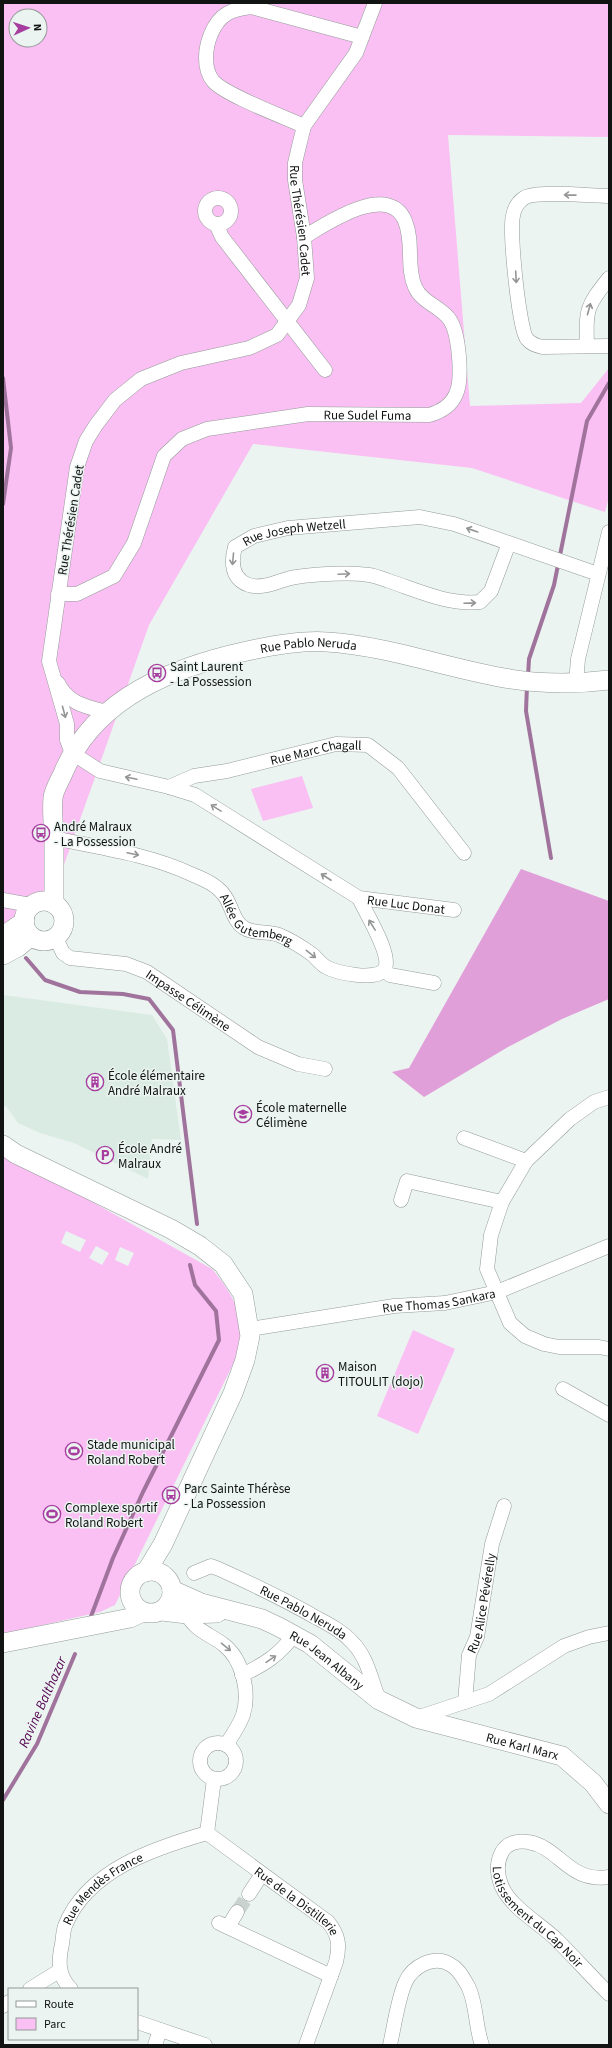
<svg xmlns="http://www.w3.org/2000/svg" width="612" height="2048" font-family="'Source Sans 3',sans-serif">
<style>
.built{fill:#daebe3}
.green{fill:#fabff3;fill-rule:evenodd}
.forest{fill:#e09fd9}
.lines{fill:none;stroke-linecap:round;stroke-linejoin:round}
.stream{stroke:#a0739c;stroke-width:4}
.minor-tunnel{stroke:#cad2cf;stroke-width:14;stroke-dasharray:14 7;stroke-linecap:butt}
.minor-casing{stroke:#939c98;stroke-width:15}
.secondary-casing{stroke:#939c98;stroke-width:20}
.minor{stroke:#fff;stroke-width:14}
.secondary{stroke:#fff;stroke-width:19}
.oneway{stroke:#949595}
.labels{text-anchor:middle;stroke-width:3;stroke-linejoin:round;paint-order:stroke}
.street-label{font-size:13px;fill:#111413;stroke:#ebf4f0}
.poi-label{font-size:13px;fill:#111413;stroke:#ebf4f0;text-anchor:start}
.water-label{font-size:14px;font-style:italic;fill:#530250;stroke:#ebf4f0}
</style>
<rect width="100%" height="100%" fill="#ebf4f0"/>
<path class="built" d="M 3,995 L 152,1015 L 167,1039 L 181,1140 L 152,1139 L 148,1179 L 74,1143 L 40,1133 L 18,1123 L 6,1106 L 3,1107 Z"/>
<path class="green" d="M 3,3 L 609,3 L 609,137 L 448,135 L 470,406 L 581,403 L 609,368 L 609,497 L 605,512 L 472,468 L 253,444 L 149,625 L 49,907 L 3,924 ZM 16,16 L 40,16 L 40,40 L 16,40 Z
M 302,776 L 313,808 L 263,821 L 251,789 Z
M 3,1152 L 212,1269 C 227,1287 240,1306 242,1331 C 242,1339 239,1348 237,1356 L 115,1605 L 100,1612 L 3,1634 ZM 66,1231 L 86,1240 L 80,1252 L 61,1243 ZM 96,1246 L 109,1253 L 102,1265 L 89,1258 ZM 120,1247 L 134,1253 L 128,1266 L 115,1260 Z
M 413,1330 L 455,1349 L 418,1434 L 377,1416 Z"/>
<path class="forest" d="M 521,869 L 609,901 L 609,999 L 562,1019 L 508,1047 L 424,1097 L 392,1072 L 409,1068 Z"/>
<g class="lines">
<path class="stream" d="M 3,378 L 11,448 L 3,504
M 528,676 L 529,659 L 554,585 L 587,421 L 609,383
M 527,686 L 526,711 L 551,858
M 26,958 L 45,980 L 80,992 L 123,994 L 149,999 L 173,1030 L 197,1224
M 90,1619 L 113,1558 L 143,1492 L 219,1340 L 216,1311 L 195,1285 L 190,1265
M 3,1800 L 37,1744 L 75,1654"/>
<path class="minor-tunnel" d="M 237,1912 L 249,1894"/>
<defs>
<g id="minor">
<path id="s1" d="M 375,3 L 356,53 L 304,126 L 300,142 L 295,163 L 295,180 L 304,237 L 307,278 L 299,305 L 277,335 L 249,348 L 181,363 L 141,379 L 115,400 L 96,425 L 86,441 L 77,467 L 49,661 L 67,724 L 67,740 L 72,753 L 100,771 L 169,787 L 195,795 L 359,898 L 454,910"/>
<path d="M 304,126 C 284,117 225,95 213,81 C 203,68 205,48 211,34 C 219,14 232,9 251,7 L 362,37"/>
<path d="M 609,196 C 592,196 536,190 524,198 C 518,202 514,209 513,216 C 509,230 519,330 527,339 C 531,344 537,346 543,347 L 609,346"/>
<circle cx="218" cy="211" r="13"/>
<path d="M 216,224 L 222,237 L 325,370"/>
<path d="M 587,346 C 586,309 586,307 609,278"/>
<path id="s2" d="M 509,543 L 491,591 L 480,602 C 448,605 419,591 389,581 C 383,579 376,576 369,575 C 350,572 315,574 296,577 C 281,579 264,590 249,585 C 231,579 231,562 235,547 L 254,536 L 288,528 L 420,517 L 454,524 L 598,574"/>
<path id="s3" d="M 58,594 L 77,594 L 114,576 L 134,543 L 164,456 L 182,439 L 207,429 L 308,414 L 429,415 C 440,412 451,406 456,394 C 463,379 459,334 450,320 C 442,307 422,303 415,287 C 406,267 414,242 405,221 C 389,181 326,224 304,237"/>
<path d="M 58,683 C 68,704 87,707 107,712"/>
<path d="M 576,683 L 578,659 L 609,532"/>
<path id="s4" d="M 169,787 L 194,776 L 227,771 L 336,744 L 368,745 L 398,768 L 464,853"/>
<path id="s5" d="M 54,838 C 100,848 148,854 191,874 C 203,879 216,884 224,895 C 232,905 233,923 246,929 C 256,934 269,931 279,935 C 291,940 302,947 313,955 C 317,959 321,964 326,967 C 337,973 375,981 384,970 C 394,957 365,912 359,898"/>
<path d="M 3,900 L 25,904 L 31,907"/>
<path id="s6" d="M 56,938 L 63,953 L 70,958 L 126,964 L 147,972 L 258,1047 L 298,1064 L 325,1069"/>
<path d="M 384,970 L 390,975 L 434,983"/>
<path d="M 609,1097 L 594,1102 L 570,1119 L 526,1161 L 502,1202 L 491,1235 L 487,1269 L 510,1323 L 525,1336 L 544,1344 L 559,1347 L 599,1347 L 609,1349"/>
<path d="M 464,1138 L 526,1161"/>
<path d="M 401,1200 L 407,1181 L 502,1202"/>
<path id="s7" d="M 250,1329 L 394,1306 L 445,1303 L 497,1292 L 609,1246"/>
<path d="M 563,1389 L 609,1415"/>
<path id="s8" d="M 194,1573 L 211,1566 L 219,1569 C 252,1584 284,1599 315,1617 C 328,1624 342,1631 352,1642 C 368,1658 371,1680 379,1700"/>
<path d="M 187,1614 C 195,1631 210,1634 224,1645 C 243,1660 250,1693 243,1715 C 239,1726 232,1736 226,1745"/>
<path d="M 242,1675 C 265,1664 279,1655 294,1635"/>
<path id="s9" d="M 465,1702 L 469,1655 L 477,1637 L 492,1544 L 504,1506"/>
<path d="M 416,1718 L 489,1694 L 564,1646 L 589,1637 L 609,1633"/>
<circle cx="218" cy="1761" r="18"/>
<path id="s10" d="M 207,1833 L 328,1922 C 339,1935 340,1946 336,1962 L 306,2045"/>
<path d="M 207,1833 L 214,1779"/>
<path id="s11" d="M 609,1877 C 568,1883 560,1847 528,1842 C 518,1840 507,1843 502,1852 C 496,1863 497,1875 502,1887 C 511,1907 540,1924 556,1939 C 574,1957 591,1976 609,1994"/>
<path d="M 249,1894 L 262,1874"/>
<path d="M 219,1923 L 331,1976"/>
<path d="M 228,1927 L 237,1912"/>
<path d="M 30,1989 L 59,1971"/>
<path id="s12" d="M 71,1989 C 58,1976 58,1962 62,1944 C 63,1938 63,1932 65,1926 C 87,1870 155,1848 207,1833"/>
<path d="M 3,2006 L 9,2002"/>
<path d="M 137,2022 L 205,2045"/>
<path d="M 155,2045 L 160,2030"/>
<path d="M 390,2045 C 394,2027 398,1999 405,1983 C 412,1966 435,1954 451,1965 C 459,1969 463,1978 468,1986 C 477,2004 475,2026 482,2045"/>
</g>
<g id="secondary">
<circle cx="44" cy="921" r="20"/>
<path id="s13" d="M 54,904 C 54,881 54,858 54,834 C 53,823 52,809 53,798 C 54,789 61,779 64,771 C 96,697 174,667 247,651 C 270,646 303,640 327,642 C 389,646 449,669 510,679 C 542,684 577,684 609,680"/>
<path d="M 3,936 L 25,921"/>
<path d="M 3,955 L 18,947 L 31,936"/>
<path d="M 3,1145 L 16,1154 L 171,1229 L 200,1246 L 223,1264 L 243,1294 L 250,1336 L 245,1360 L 233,1393 L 163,1544 L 146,1572"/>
<circle cx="151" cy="1592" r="21"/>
<path id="s14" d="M 172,1590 L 201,1603 L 262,1619 L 279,1627 L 310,1644 L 379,1700 L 416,1718 L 562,1756 L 593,1783 L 609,1804"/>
<path d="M 162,1611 L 187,1614 L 217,1613"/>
<path d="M 3,1643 L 130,1618 L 143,1612"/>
</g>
</defs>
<use href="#minor" class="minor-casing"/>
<use href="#secondary" class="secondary-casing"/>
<use href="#minor" class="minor"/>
<use href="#secondary" class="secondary"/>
</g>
<defs><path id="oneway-shaft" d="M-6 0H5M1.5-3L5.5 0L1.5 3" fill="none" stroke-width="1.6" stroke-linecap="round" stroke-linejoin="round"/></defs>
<g class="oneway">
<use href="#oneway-shaft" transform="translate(570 195) rotate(-179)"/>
<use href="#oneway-shaft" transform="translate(516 277) rotate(87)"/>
<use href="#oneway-shaft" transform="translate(589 309) rotate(-75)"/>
<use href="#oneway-shaft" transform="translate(472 530) rotate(-161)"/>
<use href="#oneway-shaft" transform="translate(233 559) rotate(95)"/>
<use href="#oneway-shaft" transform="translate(344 574) rotate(-3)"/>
<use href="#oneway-shaft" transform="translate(470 603) rotate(-2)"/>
<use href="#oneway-shaft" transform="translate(64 712) rotate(75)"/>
<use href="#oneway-shaft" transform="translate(131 778) rotate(-168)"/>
<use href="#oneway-shaft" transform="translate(216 808) rotate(-148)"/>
<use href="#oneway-shaft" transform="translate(133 854) rotate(12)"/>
<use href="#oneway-shaft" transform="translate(326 877) rotate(-147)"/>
<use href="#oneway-shaft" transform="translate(372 925) rotate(-122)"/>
<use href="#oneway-shaft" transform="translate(311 954) rotate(38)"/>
<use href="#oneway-shaft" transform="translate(226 1647) rotate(39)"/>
<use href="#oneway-shaft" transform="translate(271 1659) rotate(-34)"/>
</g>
<defs>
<symbol id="bus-ring" viewBox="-11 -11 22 22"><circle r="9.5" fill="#ebf4f0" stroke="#a63d9f" stroke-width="1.5"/><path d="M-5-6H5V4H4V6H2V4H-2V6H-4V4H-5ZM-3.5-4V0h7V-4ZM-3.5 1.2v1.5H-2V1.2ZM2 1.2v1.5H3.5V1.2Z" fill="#a63d9f"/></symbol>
<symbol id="building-ring" viewBox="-11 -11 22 22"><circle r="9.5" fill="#ebf4f0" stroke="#a63d9f" stroke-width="1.5"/><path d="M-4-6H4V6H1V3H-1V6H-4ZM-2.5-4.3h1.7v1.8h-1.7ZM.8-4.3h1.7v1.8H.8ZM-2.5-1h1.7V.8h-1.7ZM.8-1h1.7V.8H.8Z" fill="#a63d9f"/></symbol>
<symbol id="school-ring" viewBox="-11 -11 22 22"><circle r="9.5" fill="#ebf4f0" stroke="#a63d9f" stroke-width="1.5"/><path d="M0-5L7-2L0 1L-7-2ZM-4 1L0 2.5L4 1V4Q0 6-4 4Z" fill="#a63d9f"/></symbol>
<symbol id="parking-ring" viewBox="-11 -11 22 22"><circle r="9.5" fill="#ebf4f0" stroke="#a63d9f" stroke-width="1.5"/><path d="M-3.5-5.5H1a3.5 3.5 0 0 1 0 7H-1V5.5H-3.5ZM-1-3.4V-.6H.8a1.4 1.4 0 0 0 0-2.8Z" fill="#a63d9f"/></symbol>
<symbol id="stadium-ring" viewBox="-11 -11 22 22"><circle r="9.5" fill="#ebf4f0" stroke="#a63d9f" stroke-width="1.5"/><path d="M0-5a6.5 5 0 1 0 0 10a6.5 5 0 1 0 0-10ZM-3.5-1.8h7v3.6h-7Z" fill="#a63d9f"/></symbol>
</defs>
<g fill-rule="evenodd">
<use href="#bus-ring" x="147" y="663" width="20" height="20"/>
<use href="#bus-ring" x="31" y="823" width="20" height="20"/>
<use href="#building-ring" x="85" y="1072" width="20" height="20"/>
<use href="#school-ring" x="233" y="1104" width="20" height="20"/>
<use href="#parking-ring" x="95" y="1145" width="20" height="20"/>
<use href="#building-ring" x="315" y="1363" width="20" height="20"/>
<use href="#stadium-ring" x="64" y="1441" width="20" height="20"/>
<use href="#bus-ring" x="161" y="1485" width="20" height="20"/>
<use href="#stadium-ring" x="42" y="1504" width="20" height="20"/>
</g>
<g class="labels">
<g class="street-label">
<text dy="5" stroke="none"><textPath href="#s1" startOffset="239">Rue Thérésien Cadet</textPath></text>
<text dy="5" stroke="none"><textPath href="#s3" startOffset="404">Rue Sudel Fuma</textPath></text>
<text transform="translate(70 520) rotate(-81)" y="5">Rue Thérésien Cadet</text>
<text dy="5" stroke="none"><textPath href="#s2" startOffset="411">Rue Joseph Wetzell</textPath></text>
<text dy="5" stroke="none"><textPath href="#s13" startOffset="425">Rue Pablo Neruda</textPath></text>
<text dy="5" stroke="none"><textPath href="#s4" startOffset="152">Rue Marc Chagall</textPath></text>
<text dy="5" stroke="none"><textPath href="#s1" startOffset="1281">Rue Luc Donat</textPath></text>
<text dy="5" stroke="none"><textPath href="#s5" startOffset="226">Allée Gutemberg</textPath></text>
<text dy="5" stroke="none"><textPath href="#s6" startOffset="154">Impasse Célimène</textPath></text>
<text dy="5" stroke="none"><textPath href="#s7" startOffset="191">Rue Thomas Sankara</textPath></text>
<text dy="5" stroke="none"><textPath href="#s9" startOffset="101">Rue Alice Pévérelly</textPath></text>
<text dy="5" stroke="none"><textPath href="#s8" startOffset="122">Rue Pablo Neruda</textPath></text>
<text dy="5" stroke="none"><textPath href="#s14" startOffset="172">Rue Jean Albany</textPath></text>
<text dy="5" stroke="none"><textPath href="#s14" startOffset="389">Rue Karl Marx</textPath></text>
<text dy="5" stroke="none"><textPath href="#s12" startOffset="121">Rue Mendès France</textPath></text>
<text dy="5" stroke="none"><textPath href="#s10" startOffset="113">Rue de la Distillerie</textPath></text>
<text dy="5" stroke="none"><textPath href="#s11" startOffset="202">Lotissement du Cap Noir</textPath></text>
</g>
<g class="poi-label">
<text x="170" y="671">Saint Laurent<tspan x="170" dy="15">- La Possession</tspan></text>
<text x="54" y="831">André Malraux<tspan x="54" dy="15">- La Possession</tspan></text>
<text x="108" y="1080">École élémentaire<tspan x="108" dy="15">André Malraux</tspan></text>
<text x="256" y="1112">École maternelle<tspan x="256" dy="15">Célimène</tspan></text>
<text x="118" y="1153">École André<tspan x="118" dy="15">Malraux</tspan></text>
<text x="338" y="1371">Maison<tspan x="338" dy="15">TITOULIT (dojo)</tspan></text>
<text x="87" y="1449">Stade municipal<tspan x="87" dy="15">Roland Robert</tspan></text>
<text x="184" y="1493">Parc Sainte Thérèse<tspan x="184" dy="15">- La Possession</tspan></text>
<text x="65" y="1512">Complexe sportif<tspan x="65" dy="15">Roland Robert</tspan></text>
</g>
<g class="water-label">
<text transform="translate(42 1702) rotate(-66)" y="5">Ravine Balthazar</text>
</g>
</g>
<rect width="612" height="2048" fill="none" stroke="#111413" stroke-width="8"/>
<rect x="8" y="1988" width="130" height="52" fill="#ebf4f0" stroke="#949a98"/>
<rect x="16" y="2001" width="20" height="6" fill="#ffffff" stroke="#949a98"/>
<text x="44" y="2008" font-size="12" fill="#111413">Route</text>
<rect x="16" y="2018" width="20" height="12" fill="#fabff3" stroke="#949a98"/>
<text x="44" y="2028" font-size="12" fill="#111413">Parc</text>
<g transform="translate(28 28) rotate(87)"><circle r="19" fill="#ebf4f0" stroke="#949a98"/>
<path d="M0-3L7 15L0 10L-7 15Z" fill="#a63d9f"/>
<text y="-6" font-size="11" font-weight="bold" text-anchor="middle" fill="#111413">N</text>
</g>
</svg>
